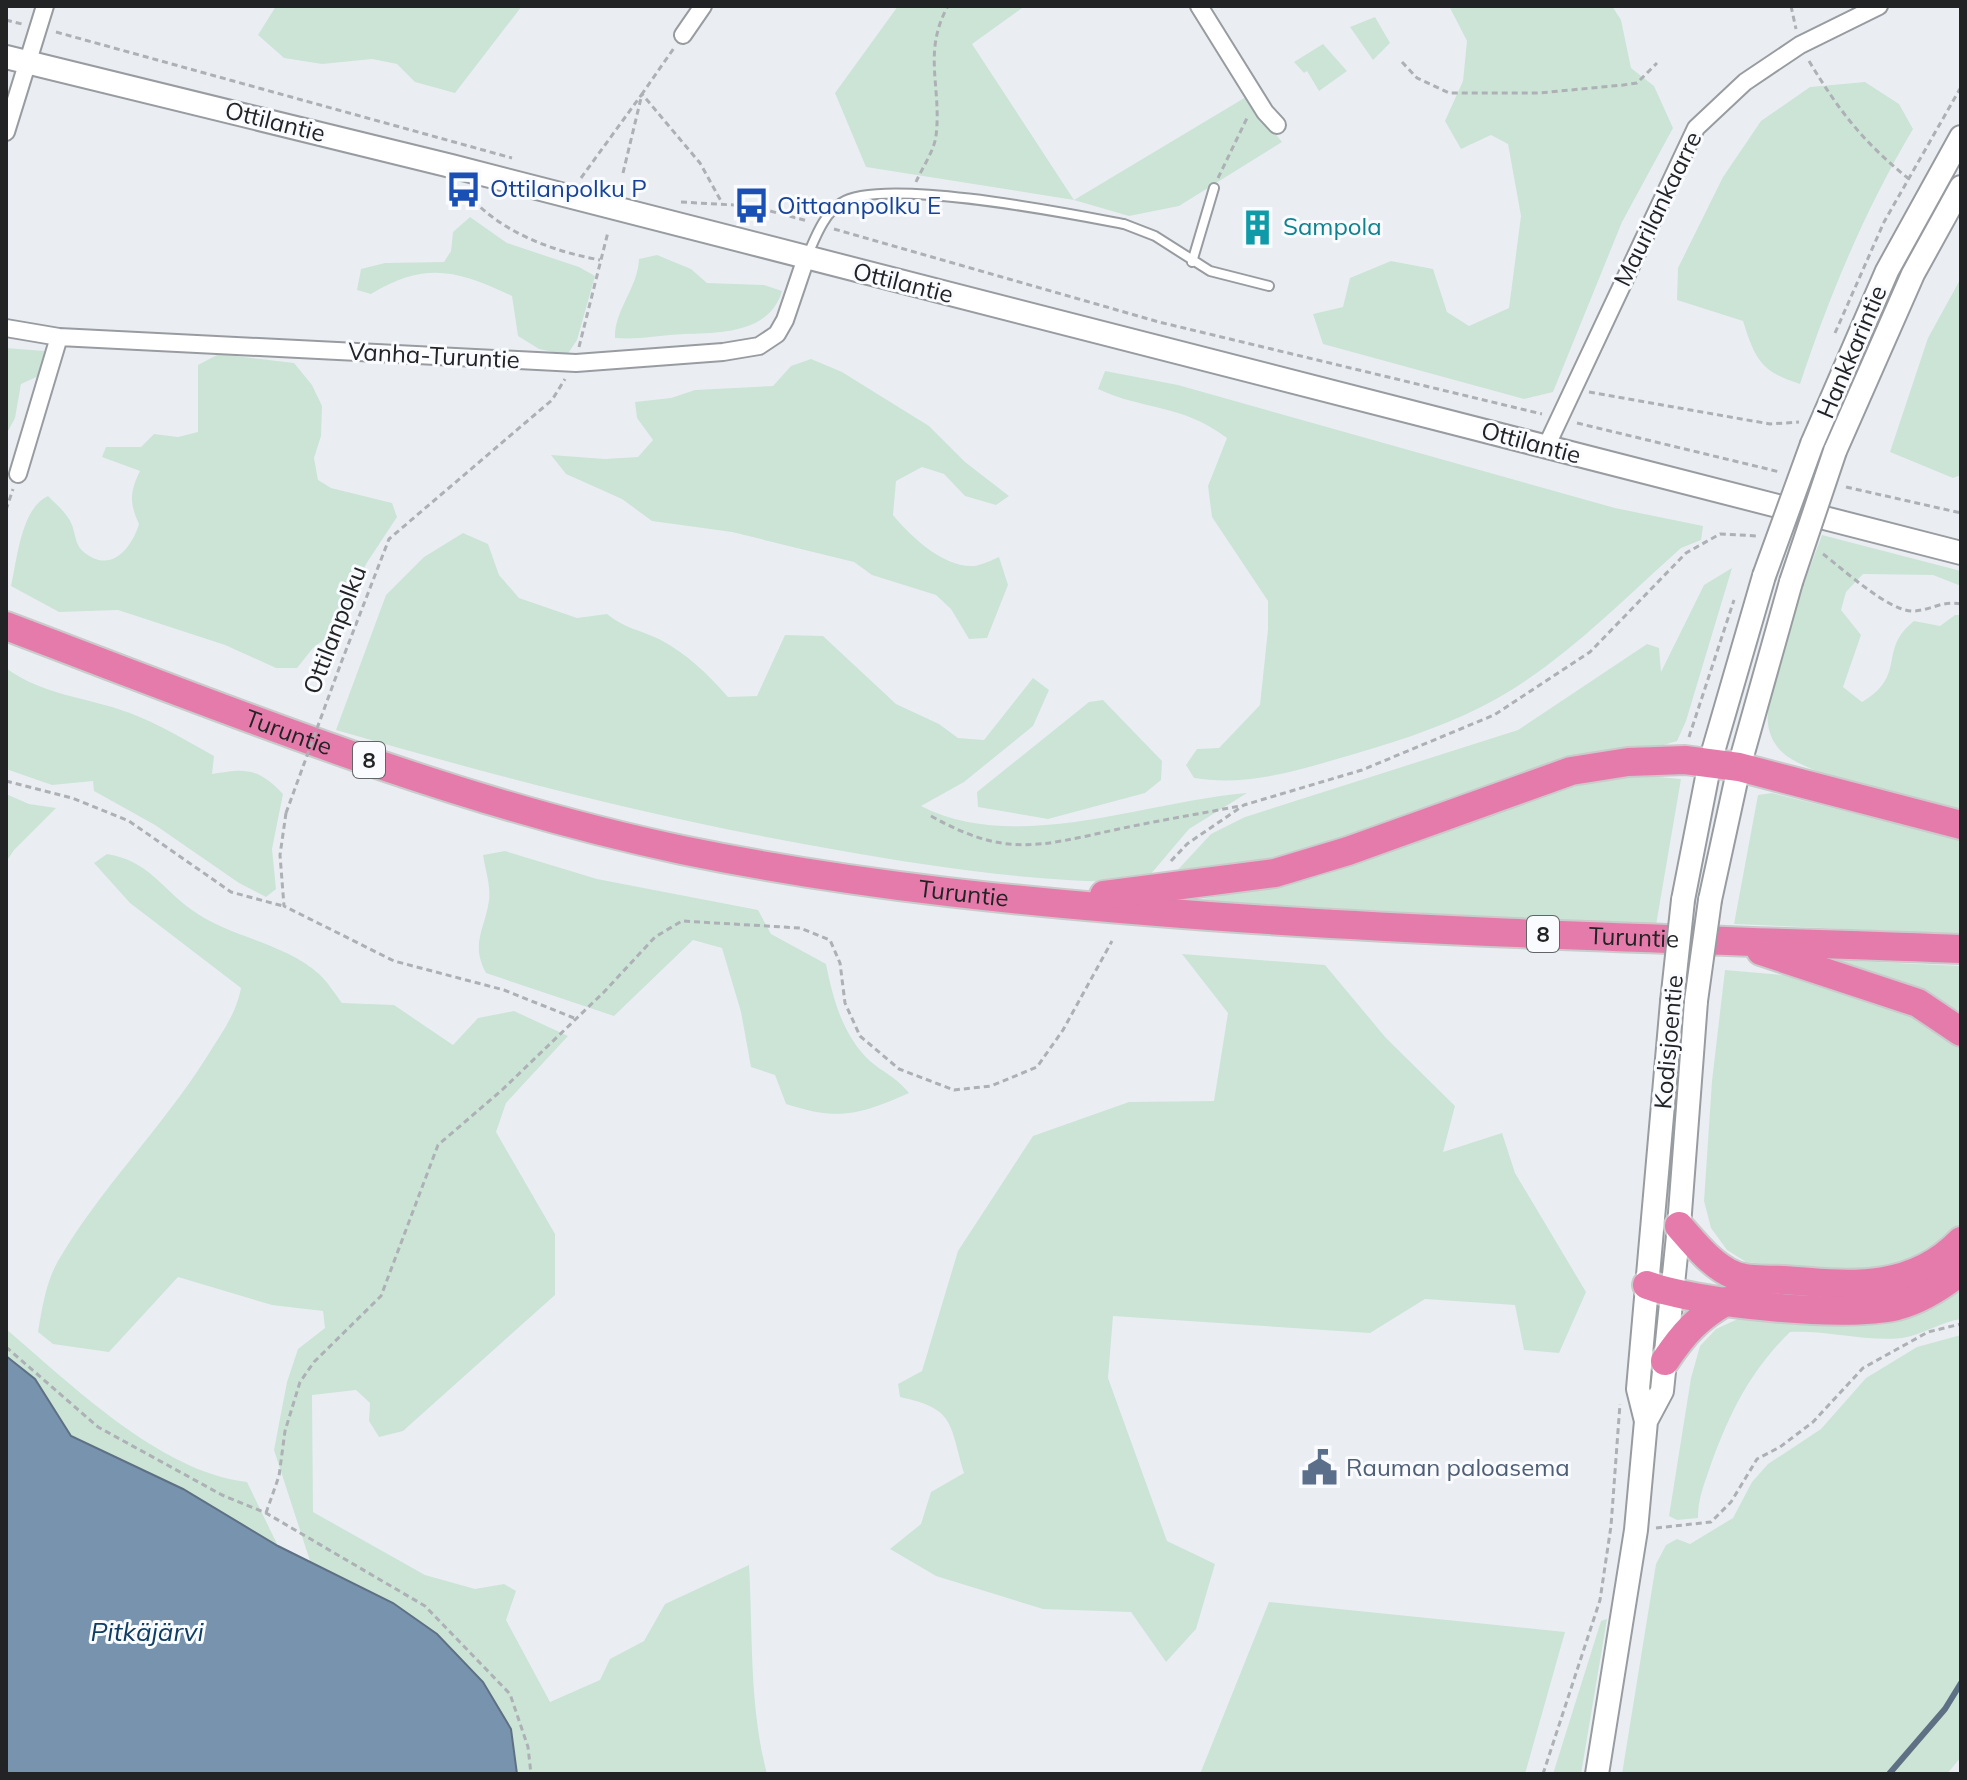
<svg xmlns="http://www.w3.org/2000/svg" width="1967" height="1780" font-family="Mulish,sans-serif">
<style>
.green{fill:#cce4d6}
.water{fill:#7893ad;stroke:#5e7184;stroke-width:2}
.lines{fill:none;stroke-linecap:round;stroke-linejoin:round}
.stream{stroke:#5e7184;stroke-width:6}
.lane-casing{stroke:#989ca1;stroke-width:12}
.street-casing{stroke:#989ca1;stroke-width:20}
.secondary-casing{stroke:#989ca1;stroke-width:26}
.highway-casing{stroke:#cacacb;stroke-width:32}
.path{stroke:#adb1b5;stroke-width:3;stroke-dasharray:6 4;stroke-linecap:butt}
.lane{stroke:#fff;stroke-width:8}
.street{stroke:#fff;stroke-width:16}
.secondary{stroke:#fff;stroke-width:22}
.highway{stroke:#e57baa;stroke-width:28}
.secondary-bridge-casing{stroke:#989ca1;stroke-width:26;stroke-linecap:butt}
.path-bridge{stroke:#adb1b5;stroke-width:3;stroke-dasharray:6 4;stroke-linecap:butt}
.secondary-bridge{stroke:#fff;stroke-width:22}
.labels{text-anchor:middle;stroke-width:6;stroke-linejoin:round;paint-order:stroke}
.shield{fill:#f9fbfe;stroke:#626466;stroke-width:2}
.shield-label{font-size:22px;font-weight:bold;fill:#212325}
.street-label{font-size:24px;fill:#212325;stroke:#f9fbfe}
.transit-label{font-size:24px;fill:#164399;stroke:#f9fbfe;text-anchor:start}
.culture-label{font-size:24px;fill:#0d838f;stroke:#f9fbfe;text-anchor:start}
.service-label{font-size:24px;fill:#4e5e75;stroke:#f9fbfe;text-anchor:start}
.water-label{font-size:26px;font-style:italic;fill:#103d62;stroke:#f9fbfe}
</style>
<rect width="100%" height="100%" fill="#eaeef3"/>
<path class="green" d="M 276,6 L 522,6 L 455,93 L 415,82 L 397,64 L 372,59 L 322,64 L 284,58 L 258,35 Z
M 898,6 L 1025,6 L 972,44 L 1074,200 L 1246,97 L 1282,142 L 1179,206 L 1129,216 L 1074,200 L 866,167 L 835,93 Z
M 1449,6 L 1612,6 L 1621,20 L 1631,68 L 1654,86 L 1673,128 L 1622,222 L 1553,392 L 1524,399 L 1323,344 L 1313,314 L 1343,307 L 1350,278 L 1391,261 L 1433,269 L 1447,312 L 1469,326 L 1509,308 L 1521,216 L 1508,144 L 1491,135 L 1461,149 L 1445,121 L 1463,81 L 1467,41 Z
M 1375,17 L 1390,43 L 1373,60 L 1350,27 Z
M 1323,44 L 1347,71 L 1319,91 L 1307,71 L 1304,73 L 1294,62 Z
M 1865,82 L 1899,104 L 1913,129 C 1864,212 1830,294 1800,384 C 1761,372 1755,359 1743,321 L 1677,300 L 1678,268 L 1723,177 L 1761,121 L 1810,87 Z
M 470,217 L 507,243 L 579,267 L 595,276 L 577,340 L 567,355 L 539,349 L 518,336 L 512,296 C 457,270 425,261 371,294 L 357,290 L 361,269 L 385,263 L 444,262 L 451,251 L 453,232 Z
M 657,255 L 691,269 L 707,283 L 764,285 L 782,291 C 770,333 721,333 685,334 C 661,335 638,340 615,338 C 614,310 638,288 639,259 Z
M 1961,278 L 1961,475 L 1953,478 L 1890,452 L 1928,338 Z
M 6,348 L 58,352 L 52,370 L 21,384 L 15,418 L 6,435 Z
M 219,354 L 294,363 L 312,385 L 322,406 L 321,436 L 314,458 L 318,480 L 331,488 L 392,503 L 397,517 L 366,564 L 342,626 L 313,648 L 297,668 L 276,668 L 225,645 L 118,610 L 59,612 L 11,586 C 17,560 21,508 48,496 C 56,504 68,514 72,525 C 76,536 75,546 85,553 C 112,574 132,547 139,524 C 129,503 130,491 140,471 L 102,457 L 106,447 L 141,447 L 154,434 L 178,437 L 198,432 L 198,365 Z
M 811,359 L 842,372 L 929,426 L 965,462 L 1009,496 L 996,505 L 965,496 L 944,474 L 922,467 L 896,481 L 893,515 C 910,536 944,568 974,566 C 982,565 992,560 999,557 L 1008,585 L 987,638 L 969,639 L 951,609 L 936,595 L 872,575 L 854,562 L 732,532 L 652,521 L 622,499 L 566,474 L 551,455 L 605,459 L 638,457 L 653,440 L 637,418 L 635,402 L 671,398 L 695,390 L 773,386 L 791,366 Z
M 1105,371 L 1178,385 L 1615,508 L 1703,526 L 1701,540 L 1681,548 C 1619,603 1557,669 1481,707 C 1436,730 1385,745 1337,759 C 1290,773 1242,786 1194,778 L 1186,765 L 1197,749 L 1219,748 L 1260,705 L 1268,629 L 1268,601 L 1212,517 L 1208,486 L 1227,438 C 1180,403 1145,411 1098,389 Z
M 463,533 L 488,544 L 499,575 L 519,598 L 577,618 L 607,614 C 624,628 640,630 659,639 C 687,654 707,673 728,697 L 757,696 L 785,635 L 823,636 L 896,704 L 939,724 L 958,738 L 984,740 L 1033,678 L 1049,690 L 1033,726 L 964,782 L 921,806 C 1016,855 1146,801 1247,793 L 1189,829 L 1144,882 C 1040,883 939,868 837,850 C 668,821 501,778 336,730 L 386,595 L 424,557 Z
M 1822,535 L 1961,571 L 1961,586 L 1933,575 L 1863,574 L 1846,592 L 1841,610 L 1861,635 L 1843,687 L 1862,702 C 1908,675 1877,650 1914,621 L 1940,626 L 1955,615 L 1961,615 L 1961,813 C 1924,802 1804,776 1781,751 C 1774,744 1769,734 1768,724 C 1763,688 1808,573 1822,535 Z
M 1732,568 L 1686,721 L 1677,741 L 1293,859 L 1173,875 L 1211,834 L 1245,817 L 1518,730 L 1647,644 L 1659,648 L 1661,672 L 1704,585 Z
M 6,668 C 44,696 87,697 130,713 C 159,724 187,741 214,756 L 212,774 C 247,768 258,768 283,794 L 272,849 L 276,889 L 266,897 L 239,883 L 155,825 L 94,791 L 93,781 L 52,785 L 6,769 Z
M 1103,700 L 1162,761 L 1161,780 L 1145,793 L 1048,819 L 978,807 L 977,792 L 1089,702 Z
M 1638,775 L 1681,779 L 1656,925 L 1193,901 L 1321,876 L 1564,788 Z
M 1772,793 L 1961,840 L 1961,934 L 1734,924 L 1758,795 Z
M 6,794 L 29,804 L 56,808 L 14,850 L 6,862 Z
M 505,851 L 597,879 L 758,910 L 771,934 L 826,964 C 833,999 843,1036 870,1061 C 885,1074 894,1075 909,1093 C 859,1115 838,1121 786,1104 L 775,1075 L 751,1067 L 741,1012 L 722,948 L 693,940 L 614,1016 L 486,973 C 470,943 485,930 489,900 C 491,886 485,869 483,855 Z
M 107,854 C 149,861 160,887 192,910 C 231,938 283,942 319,974 C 328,982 335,994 342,1003 L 394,1005 L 453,1045 L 478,1018 L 514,1011 L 568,1036 L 506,1103 L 496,1132 L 555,1234 L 555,1295 L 403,1431 L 379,1437 L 369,1421 L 370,1403 L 356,1390 L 312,1395 L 313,1512 L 425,1575 L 475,1589 L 504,1584 L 516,1591 L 506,1620 L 550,1702 L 600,1680 L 610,1659 L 644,1641 L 665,1604 L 749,1565 C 753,1635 749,1705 767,1774 L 517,1774 L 511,1729 L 483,1682 L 437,1634 L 393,1603 L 310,1561 L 274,1450 L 287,1382 L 298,1349 L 325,1328 L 323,1311 L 272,1305 L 178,1277 L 109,1352 L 53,1344 L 38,1332 C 42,1308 46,1282 58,1261 C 100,1189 161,1129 206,1058 C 220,1035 236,1015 241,988 L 130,903 L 94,863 Z
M 1182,954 L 1325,965 L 1386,1038 L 1455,1106 L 1443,1152 L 1502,1133 L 1515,1173 L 1586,1292 L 1559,1353 L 1524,1350 L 1515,1305 L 1425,1299 L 1370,1333 L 1113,1316 L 1108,1378 L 1167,1541 L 1215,1564 L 1196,1629 L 1166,1662 L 1131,1612 L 1043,1609 L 936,1576 L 890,1549 L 921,1524 L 931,1492 L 964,1473 C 949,1422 955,1409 900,1397 L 898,1384 L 922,1371 L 958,1251 L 1033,1136 L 1129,1102 L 1214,1101 L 1228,1013 Z
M 1834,960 L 1961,966 L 1961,1020 L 1833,966 Z
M 1725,970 L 1794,976 L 1882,996 L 1961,1044 L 1961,1230 L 1902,1268 L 1857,1273 L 1746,1262 L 1727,1250 L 1711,1228 L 1704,1201 L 1712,1081 Z
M 1961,1288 L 1961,1319 C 1941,1322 1922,1335 1902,1338 C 1865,1342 1827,1330 1790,1332 C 1749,1372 1728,1416 1709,1470 C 1703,1487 1698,1500 1698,1518 L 1677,1520 L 1669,1516 L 1691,1378 L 1700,1346 L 1716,1329 L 1740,1318 L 1776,1318 Z
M 6,1329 C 71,1384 160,1472 247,1482 L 278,1546 L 183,1489 L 70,1436 L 35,1379 L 6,1356 Z
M 1961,1335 L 1961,1757 L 1947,1774 L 1622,1774 L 1656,1564 L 1666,1545 L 1677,1539 L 1690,1544 L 1733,1518 L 1752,1482 L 1768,1464 L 1821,1429 L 1866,1378 L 1917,1347 Z
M 1269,1602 L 1565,1632 L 1525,1774 L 1200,1774 Z
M 1607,1619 L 1581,1774 L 1553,1774 L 1601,1621 Z"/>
<path class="water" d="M 6,1356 L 35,1379 L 71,1436 L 183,1489 L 278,1546 L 393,1603 L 437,1634 L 483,1682 L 511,1729 L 517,1774 L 6,1774 Z"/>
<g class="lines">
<path class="stream" d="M 1889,1774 L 1945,1709 L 1961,1683"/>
<defs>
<path id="lane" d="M 808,254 C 816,236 824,214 841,203 C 881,176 1071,214 1124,224 L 1155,236 L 1210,271 L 1269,286
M 1192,262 L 1214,188"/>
<path id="street" d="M 1199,6 L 1265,112 L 1277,125
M 683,35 L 703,6
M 6,132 L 45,6
M 6,328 L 59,337 L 576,363 L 723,352 L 759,346 L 777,334 L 785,320 L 806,258
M 1546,447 L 1696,128 L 1745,82 L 1800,45 L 1879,6
M 18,474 L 59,337"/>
<path id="secondary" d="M 6,57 L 451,166 L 1961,553
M 1812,444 L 1887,271 L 1961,137
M 1835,451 L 1913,274 L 1961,187
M 1683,900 L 1710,762 L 1764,576
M 1710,900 L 1739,767 L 1791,582
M 1646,1421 L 1662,1391 L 1679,1226 L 1696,1001
M 1597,1774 L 1636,1530 L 1646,1421 L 1638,1389 L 1672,1002"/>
<g id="highway">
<path id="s1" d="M 6,626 C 228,710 449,801 682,850 C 856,886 1032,903 1209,916 C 1459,934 1710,940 1961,949"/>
<path d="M 1104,895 L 1275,873 L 1348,851 L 1571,771 L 1628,762 L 1685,760 L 1739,767 L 1961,825"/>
<path d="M 1761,951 L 1918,1003 L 1961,1032"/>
<path d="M 1679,1226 C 1694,1243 1712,1266 1734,1275 C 1747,1281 1768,1279 1783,1280 C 1848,1285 1911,1293 1961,1241"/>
<path d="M 1647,1285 C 1698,1304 1844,1318 1897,1306 C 1921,1300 1942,1286 1961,1271"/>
<path d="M 1665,1361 C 1683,1334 1698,1317 1727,1301"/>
</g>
</defs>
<use href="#lane" class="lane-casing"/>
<use href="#street" class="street-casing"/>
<use href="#secondary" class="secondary-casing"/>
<use href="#highway" class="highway-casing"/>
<path class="path" d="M 1791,6 L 1796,29
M 6,20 L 22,24
M 56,32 L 512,158
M 1809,61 C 1839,111 1864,143 1909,179
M 1402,62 L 1417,78 L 1449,93 L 1539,93 L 1623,85 L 1637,83 L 1657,63
M 623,173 L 642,94 L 674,48
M 581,178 L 642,94 L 700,163 L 722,203
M 1218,178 L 1248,116
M 916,182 C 922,168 934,151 936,136 C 942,88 922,52 948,6
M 467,193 C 498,231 551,251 600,260
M 681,202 L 751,206 L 808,221
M 834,229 L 1159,322 L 1542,414
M 1835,333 L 1884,222 L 1961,87
M 579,347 L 608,232
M 1589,392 L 1770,424 L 1799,422
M 1577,423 L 1780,472
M 1846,487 L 1961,513
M 6,510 L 13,489
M 1823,554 C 1843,569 1887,610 1912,611 C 1930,611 1942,600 1961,604
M 341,663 L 389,539 L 552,400 L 565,379
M 1689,737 L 1734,600
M 6,781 L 72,798 L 129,821 L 231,892 L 283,906
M 286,813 L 280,855 L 284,906 L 394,961 L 504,990 L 574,1018
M 931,816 C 1004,857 1037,847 1114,830 C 1156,821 1198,814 1240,806
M 1171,861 L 1187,844 L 1244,805 L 1362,770 L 1494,715 L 1590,652 L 1686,553 L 1720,534 L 1758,536
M 6,1347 L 98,1427 L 222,1495 L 266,1513 L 425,1606 L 510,1694 L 528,1747 L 531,1774
M 266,1513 L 279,1476 L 285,1431 L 300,1382 L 314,1362 L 381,1296 L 438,1145 L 502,1090 L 604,992 L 655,937 L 682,921 L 800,928 L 830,940 L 840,963 L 845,1003 L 860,1036 L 899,1069 L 954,1090 L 991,1086 L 1037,1067 L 1063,1030 L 1112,941
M 1656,1528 L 1711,1522 L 1731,1502 L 1757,1459 L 1780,1447 L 1813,1422 L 1863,1368 L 1928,1332 L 1961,1324
M 1543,1774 L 1600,1600 L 1611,1526 L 1620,1404"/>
<use href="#lane" class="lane"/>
<use href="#street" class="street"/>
<use href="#secondary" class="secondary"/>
<use href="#highway" class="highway"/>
<defs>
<path id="secondary-bridge" d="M 1764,576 L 1812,444
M 1791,582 L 1835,451
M 1696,1001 L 1710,900
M 1672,1002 L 1683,900"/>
</defs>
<use href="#secondary-bridge" class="secondary-bridge-casing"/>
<path class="path-bridge" d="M 286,813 L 341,663"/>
<use href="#secondary-bridge" class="secondary-bridge"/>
</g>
<defs>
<symbol id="bus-bare" viewBox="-9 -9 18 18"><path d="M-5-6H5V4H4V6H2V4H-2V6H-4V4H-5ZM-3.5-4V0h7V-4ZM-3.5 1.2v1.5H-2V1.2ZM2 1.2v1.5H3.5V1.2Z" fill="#1a4fb4" stroke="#f9fbfe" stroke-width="2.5" paint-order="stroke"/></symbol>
<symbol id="building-bare" viewBox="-9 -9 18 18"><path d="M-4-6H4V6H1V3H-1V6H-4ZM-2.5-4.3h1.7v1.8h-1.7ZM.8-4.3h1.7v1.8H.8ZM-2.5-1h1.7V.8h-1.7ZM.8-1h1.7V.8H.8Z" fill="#0f9aa8" stroke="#f9fbfe" stroke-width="2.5" paint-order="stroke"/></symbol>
<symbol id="civic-bare" viewBox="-9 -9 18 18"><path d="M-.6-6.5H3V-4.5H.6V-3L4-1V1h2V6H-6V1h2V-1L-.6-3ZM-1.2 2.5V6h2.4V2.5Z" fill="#5c6f8a" stroke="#f9fbfe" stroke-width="2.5" paint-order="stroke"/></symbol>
</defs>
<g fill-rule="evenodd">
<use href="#bus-bare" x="438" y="164" width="51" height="51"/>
<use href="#bus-bare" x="726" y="180" width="51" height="51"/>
<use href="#building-bare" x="1232" y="202" width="51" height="51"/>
<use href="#civic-bare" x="1294" y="1442" width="51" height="51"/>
</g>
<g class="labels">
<g class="shield">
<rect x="353" y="742" width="32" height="36" rx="6"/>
<rect x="1527" y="916" width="32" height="36" rx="6"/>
</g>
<g class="shield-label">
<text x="369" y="768">8</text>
<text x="1543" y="942">8</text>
</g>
<g class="street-label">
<text transform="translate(275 122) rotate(14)" y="8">Ottilantie</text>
<text transform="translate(1658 209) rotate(-64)" y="8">Maurilankaarre</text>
<text transform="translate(903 283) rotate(14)" y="8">Ottilantie</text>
<text transform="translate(1852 352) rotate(-67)" y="8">Hankkarintie</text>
<text transform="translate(434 356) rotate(3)" y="8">Vanha-Turuntie</text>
<text transform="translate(1531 443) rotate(15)" y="8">Ottilantie</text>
<text transform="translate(335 630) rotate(-69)" y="8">Ottilanpolku</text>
<text dy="8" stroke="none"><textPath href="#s1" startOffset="302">Turuntie</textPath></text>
<text dy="8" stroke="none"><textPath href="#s1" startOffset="998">Turuntie</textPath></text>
<text dy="8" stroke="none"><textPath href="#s1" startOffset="1670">Turuntie</textPath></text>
<text transform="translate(1669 1042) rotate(-85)" y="8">Kodisjoentie</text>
</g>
<g class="transit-label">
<text x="490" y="197">Ottilanpolku P</text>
<text x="777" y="214">Oittaanpolku E</text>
</g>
<g class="culture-label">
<text x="1283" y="235">Sampola</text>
</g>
<g class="service-label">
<text x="1346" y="1476">Rauman paloasema</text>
</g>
<g class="water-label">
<text x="147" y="1641">Pitkäjärvi</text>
</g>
</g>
<rect width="1967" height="1780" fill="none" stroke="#212325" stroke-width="16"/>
</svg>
